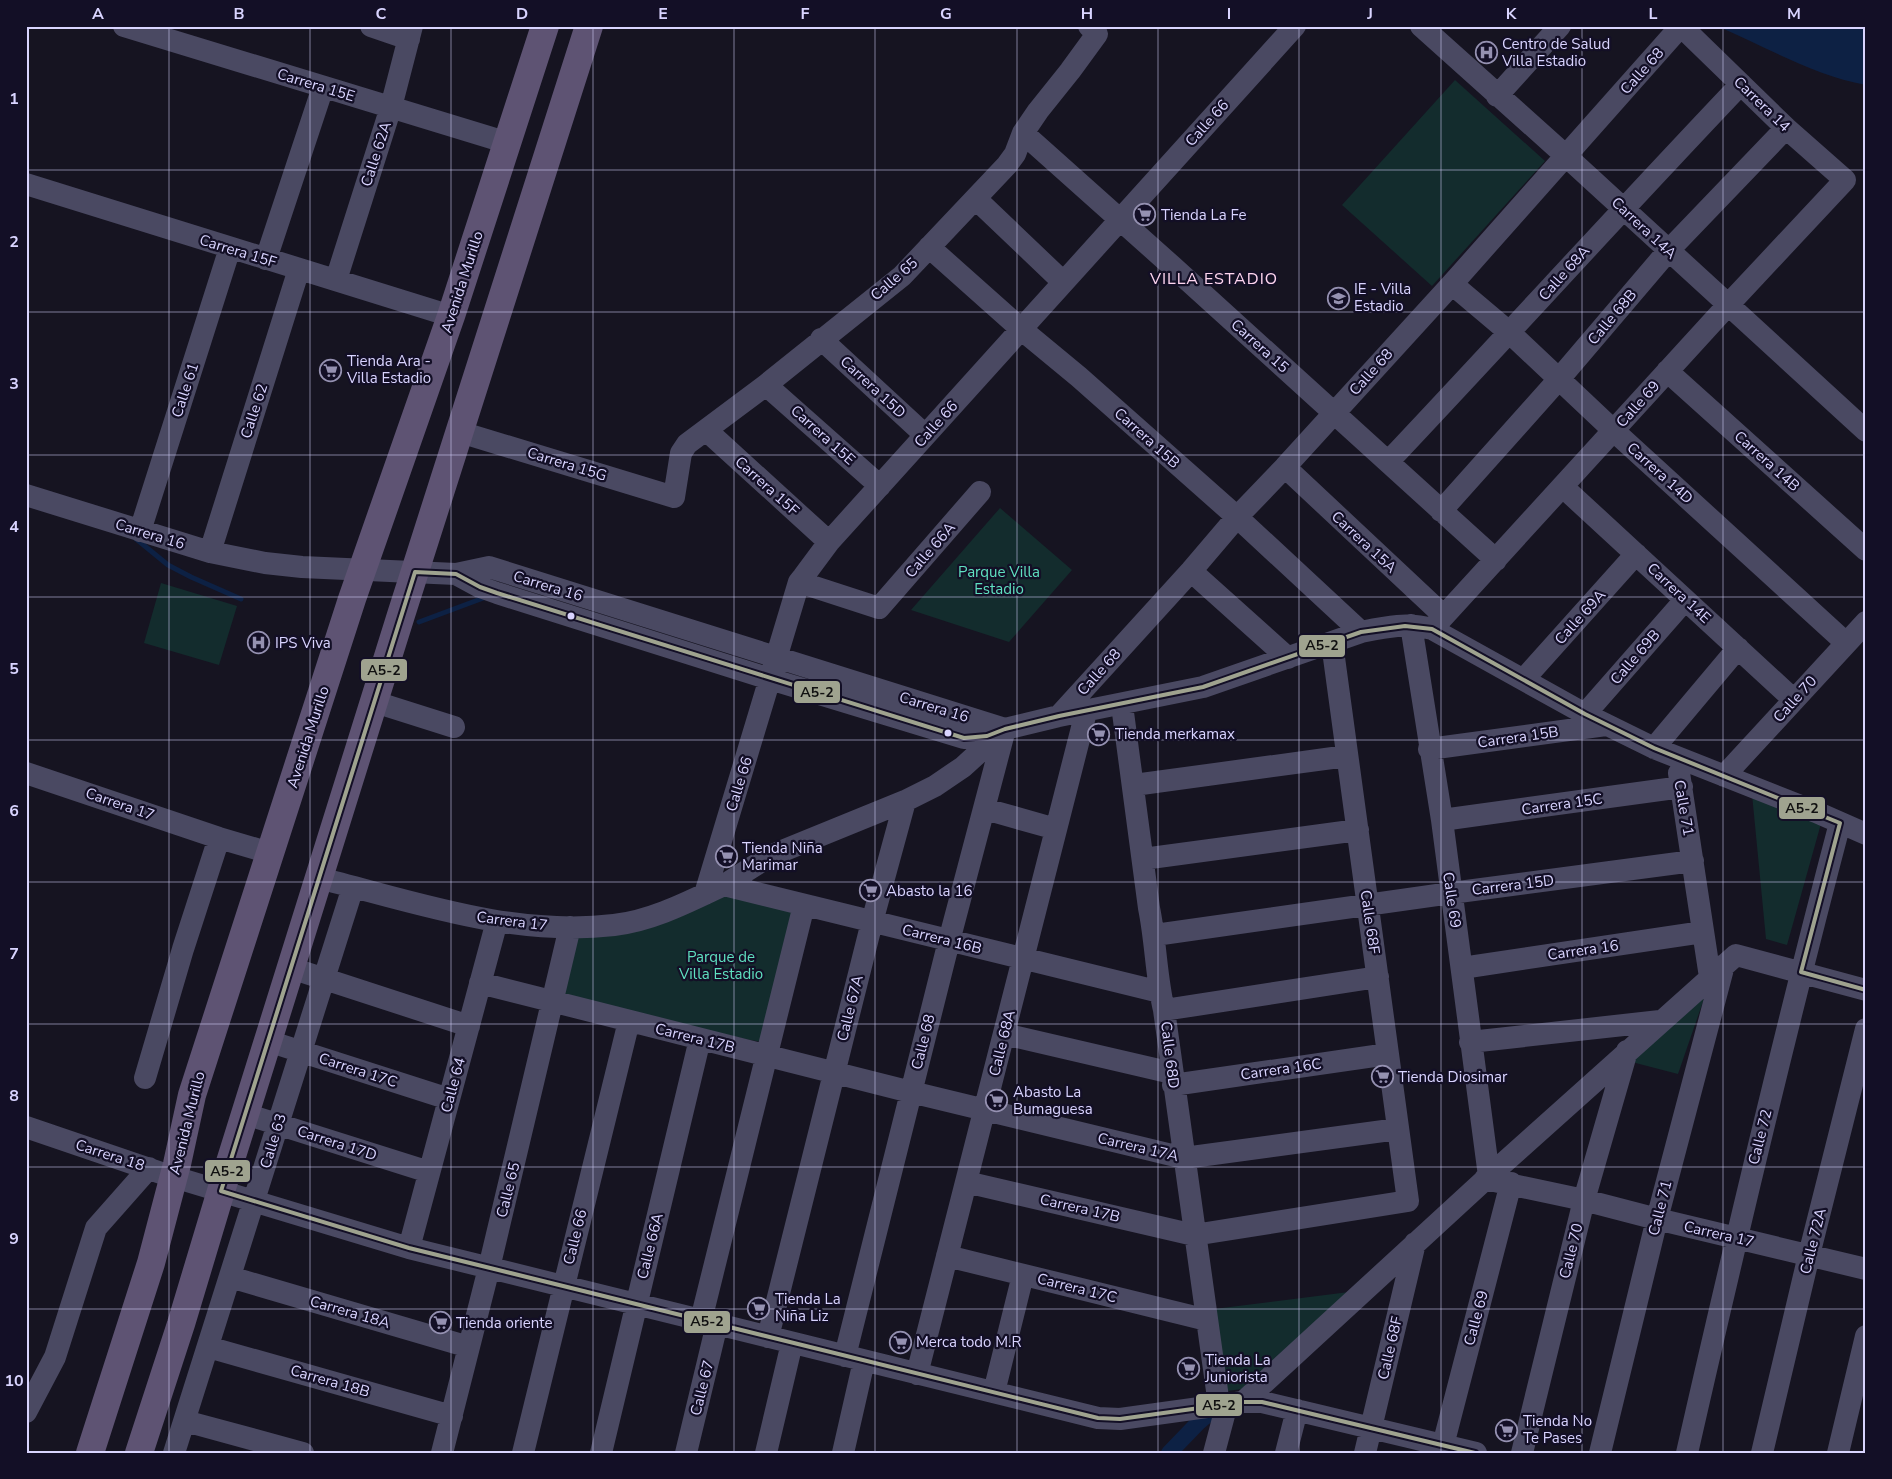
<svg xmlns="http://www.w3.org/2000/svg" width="1892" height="1479" font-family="'Nunito Sans',sans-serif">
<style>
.green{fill:#132c2d}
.water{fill:#0d2144}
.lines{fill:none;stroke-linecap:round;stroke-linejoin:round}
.stream{stroke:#0d2144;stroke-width:5}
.canal{stroke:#0d2144;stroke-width:16}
.minor{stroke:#4a4962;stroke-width:22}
.major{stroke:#5e5373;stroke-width:28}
.bus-1-casing{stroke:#130f26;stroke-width:8}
.bus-1{stroke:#9fa38f;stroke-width:4}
.grid{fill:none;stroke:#d9d4ff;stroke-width:1;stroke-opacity:0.55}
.bus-dot{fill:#d9d4ff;stroke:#130f26;stroke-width:2}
.labels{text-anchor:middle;stroke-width:4.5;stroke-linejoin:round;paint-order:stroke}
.poi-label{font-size:15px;fill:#d9d4ff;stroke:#130f26;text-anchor:start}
.street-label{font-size:15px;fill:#d9d4ff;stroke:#130f26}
.park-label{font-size:15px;fill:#5fe0c0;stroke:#130f26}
.neighbourhood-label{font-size:16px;letter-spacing:1px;fill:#ffd6f0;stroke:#130f26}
.line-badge{stroke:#130f26;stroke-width:2}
.pale-badge-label{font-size:14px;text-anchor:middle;font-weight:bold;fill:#111}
.neatline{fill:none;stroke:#d9d4ff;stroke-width:2}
.grid-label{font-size:16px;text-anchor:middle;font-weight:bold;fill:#d9d4ff}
</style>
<rect width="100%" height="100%" fill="#161421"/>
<path class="green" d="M 1455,80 L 1545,161 L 1432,286 L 1342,205 Z
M 1000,508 L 1072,570 L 1009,642 L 911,610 Z
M 161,583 L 237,606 L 219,665 L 144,643 Z
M 1752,794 L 1822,820 L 1787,945 L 1766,939 Z
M 725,891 L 800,910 L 769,1043 L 750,1040 L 561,998 L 576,934 Z
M 1709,984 L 1678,1074 L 1628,1061 Z
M 1349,1292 L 1242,1389 L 1227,1391 L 1214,1309 Z"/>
<path class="water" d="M 1717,26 L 1866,26 L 1866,85 C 1813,75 1766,47 1717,26 Z"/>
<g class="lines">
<path class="stream" d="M 135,538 L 168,565 L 191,577 L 241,599
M 419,622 L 486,597"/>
<path class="canal" d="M 1169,1453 L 1198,1423 L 1219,1405"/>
<path class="minor" d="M 124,26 L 508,143
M 371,26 L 409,39
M 1421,26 L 1566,156 L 1866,431
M 1497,96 L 1560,26
M 1023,133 L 1172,266 L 1496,560
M 26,184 L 451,316
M 976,199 L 1063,282
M 929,247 L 1021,329 L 1079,377 L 1237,517 L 1361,632
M 266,259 L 323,87
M 336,280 L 391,107 L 412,26
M 1452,284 L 1510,333 L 1614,431 L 1846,643
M 821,339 L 925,435
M 1667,371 L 1866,550
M 766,385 L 880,486
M 706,430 L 829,542
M 460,432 L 674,497 L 681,453 L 687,444 L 766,385 L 902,276 L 1007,165 L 1015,154 L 1023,133 L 1038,111 L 1070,71 L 1097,34 L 1089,26
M 1388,462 C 1506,337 1622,209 1741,84
M 1285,467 L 1444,616
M 1563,487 L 1794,700
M 26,495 L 210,552 L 265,563 L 302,567 L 456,574 L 489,567 L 1005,729
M 1441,511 L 1559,379 L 1668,251 L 1786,128
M 140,531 L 230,248
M 210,552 L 299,269
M 1191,571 L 1288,658
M 456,574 L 480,587 L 497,593 L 770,679 L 964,738 L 987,736 L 1005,729 L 1059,716 L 1203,687 L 1361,632 C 1385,627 1407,622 1432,629 L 1585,714 L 1654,748 L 1816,812 L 1866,834
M 799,582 L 879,608 L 980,492
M 1411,625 L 1442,820 L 1489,1176
M 1432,629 L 1728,305 L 1845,180 L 1786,128 L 1681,26
M 1524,679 L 1636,554
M 375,702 L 454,727
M 1122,705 L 1149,908 C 1156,942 1156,977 1164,1010 L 1219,1405
M 1585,714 L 1685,600
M 1059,716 L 1191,571 L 1237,517 L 1285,467 L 1452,284 L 1681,26
M 1654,748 L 1738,648
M 1429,749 L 1606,725
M 26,773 L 219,838 L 270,853
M 1679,773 L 1710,977
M 1724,776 L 1866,622
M 1134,785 L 1347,756
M 985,809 L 1056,829
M 1442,820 L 1682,787
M 1143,859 L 1358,830
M 319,878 C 415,902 513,937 614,925 C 652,921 690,901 724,885 L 1160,992
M 724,885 L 770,856 L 905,801 L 935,786 L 963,767 L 1000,733
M 705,894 L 799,582 L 803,577 L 829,542 L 1295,26
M 1155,935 L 1451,893 L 1693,861
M 291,968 L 469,1026
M 1462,968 L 1703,932
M 480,983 L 911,1092 L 1184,1158 L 1398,1129
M 1164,1010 L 1378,977
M 1004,1034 L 1172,1073
M 268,1041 L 449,1099
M 1470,1042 L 1660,1021
M 145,1078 L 183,949 L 219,838
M 1173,1085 L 1388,1054
M 245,1114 L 429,1172
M 26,1127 L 164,1174 L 409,1248 L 1098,1418 L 1120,1419 L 1243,1402 L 1262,1402 L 1476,1453
M 1485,1179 L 1584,1200 L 1657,1219 L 1866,1269
M 966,1182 L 1194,1235 L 1408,1201 L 1332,643
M 409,1248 L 497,921
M 947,1256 L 1207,1320
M 230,1277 L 469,1347
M 701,1320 L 804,905
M 768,1337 L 872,922 L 905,801
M 208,1347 L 452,1416
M 845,1356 L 949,941 L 1005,729
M 917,1374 L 1086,712
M 994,1392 L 1023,1275
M 1243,1402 L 1489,1176 L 1736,955 L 1866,990
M 26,1412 L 55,1357 L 96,1228 L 149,1168
M 185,1421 L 303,1453
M 174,1453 L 353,887
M 442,1453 L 489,1268 L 570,927
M 523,1453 L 629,1021
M 601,1453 L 700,1039
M 686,1453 L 717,1324
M 766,1453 L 792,1343
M 843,1453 L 864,1361
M 1214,1453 L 1227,1404
M 1286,1453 L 1297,1410
M 1365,1453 L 1415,1243
M 1441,1453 L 1511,1183
M 1522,1453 L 1584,1200 L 1627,1051
M 1600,1453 L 1657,1219 L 1724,965
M 1687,1453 C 1735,1242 1785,1032 1840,823
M 1762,1453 L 1809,1255 L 1866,1029
M 1838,1453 L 1866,1336"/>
<path class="major" d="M 90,1453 L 151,1263 L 177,1164 L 192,1095 L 352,599 L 451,316 L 545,26
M 139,1453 L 181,1324 L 221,1191 L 401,615 L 589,26"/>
<defs>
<path id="bus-1" d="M 1475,1453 L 1262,1402 L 1243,1402 L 1120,1419 L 1098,1418 L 409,1248 L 221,1191 L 415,572 L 456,574 L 480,587 L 497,593 L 964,738 L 987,736 L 1005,729 L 1059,716 L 1203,687 L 1361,632 L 1405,626 L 1432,629 L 1585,714 L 1654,748 L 1840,823 L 1801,972 L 1866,990"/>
</defs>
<use href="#bus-1" class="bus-1-casing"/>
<use href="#bus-1" class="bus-1"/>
</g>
<path class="grid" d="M 169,26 L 169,1453M 310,26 L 310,1453M 451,26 L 451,1453M 593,26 L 593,1453M 734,26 L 734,1453M 875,26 L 875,1453M 1017,26 L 1017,1453M 1158,26 L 1158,1453M 1299,26 L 1299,1453M 1441,26 L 1441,1453M 1582,26 L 1582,1453M 1723,26 L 1723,1453M 26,170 L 1866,170M 26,312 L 1866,312M 26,455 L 1866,455M 26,597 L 1866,597M 26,740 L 1866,740M 26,882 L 1866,882M 26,1024 L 1866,1024M 26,1167 L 1866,1167M 26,1309 L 1866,1309"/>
<defs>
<symbol id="hospital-ring" viewBox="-11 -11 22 22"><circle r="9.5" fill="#130f26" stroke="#9591b1" stroke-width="1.5"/><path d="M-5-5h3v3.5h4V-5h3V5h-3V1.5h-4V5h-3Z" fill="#9591b1"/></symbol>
<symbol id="supermarket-ring" viewBox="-11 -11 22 22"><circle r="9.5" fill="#130f26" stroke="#9591b1" stroke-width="1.5"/><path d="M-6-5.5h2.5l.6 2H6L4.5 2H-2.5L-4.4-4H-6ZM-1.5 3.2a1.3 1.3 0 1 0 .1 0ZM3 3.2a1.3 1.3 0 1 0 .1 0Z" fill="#9591b1"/></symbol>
<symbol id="school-ring" viewBox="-11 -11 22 22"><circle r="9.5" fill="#130f26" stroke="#9591b1" stroke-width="1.5"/><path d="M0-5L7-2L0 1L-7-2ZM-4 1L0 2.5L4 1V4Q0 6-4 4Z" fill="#9591b1"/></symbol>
</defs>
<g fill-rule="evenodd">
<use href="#hospital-ring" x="1474" y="40" width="25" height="25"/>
<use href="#supermarket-ring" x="1132" y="202" width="25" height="25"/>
<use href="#school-ring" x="1326" y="286" width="25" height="25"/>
<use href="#supermarket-ring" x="318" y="358" width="25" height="25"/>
<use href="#hospital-ring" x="246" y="630" width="25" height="25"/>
<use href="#supermarket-ring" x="1086" y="722" width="25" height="25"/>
<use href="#supermarket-ring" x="714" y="844" width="25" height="25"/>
<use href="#supermarket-ring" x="858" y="878" width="25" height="25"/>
<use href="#supermarket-ring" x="1370" y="1064" width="25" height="25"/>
<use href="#supermarket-ring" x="984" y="1088" width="25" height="25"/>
<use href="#supermarket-ring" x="746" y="1296" width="25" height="25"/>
<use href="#supermarket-ring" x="428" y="1310" width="25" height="25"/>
<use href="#supermarket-ring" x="888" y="1330" width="25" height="25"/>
<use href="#supermarket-ring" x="1176" y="1356" width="25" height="25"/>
<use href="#supermarket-ring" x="1494" y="1418" width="25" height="25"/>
</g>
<g class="bus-dot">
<circle cx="571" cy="616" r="4.5"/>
<circle cx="948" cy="733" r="4.5"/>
</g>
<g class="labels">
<g class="poi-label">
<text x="1502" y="49">Centro de Salud<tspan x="1502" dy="17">Villa Estadio</tspan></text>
<text x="1161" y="220">Tienda La Fe</text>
<text x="1354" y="294">IE - Villa<tspan x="1354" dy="17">Estadio</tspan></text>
<text x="347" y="366">Tienda Ara -<tspan x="347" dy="17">Villa Estadio</tspan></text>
<text x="275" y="648">IPS Viva</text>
<text x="1115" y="739">Tienda merkamax</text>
<text x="742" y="853">Tienda Niña<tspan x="742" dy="17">Marimar</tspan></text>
<text x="886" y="896">Abasto la 16</text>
<text x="1398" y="1082">Tienda Diosimar</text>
<text x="1013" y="1097">Abasto La<tspan x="1013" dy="17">Bumaguesa</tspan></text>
<text x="775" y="1304">Tienda La<tspan x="775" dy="17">Niña Liz</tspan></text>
<text x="456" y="1328">Tienda oriente</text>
<text x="916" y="1347">Merca todo M.R</text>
<text x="1205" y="1365">Tienda La<tspan x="1205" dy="17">Juniorista</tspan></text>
<text x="1523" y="1426">Tienda No<tspan x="1523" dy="17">Te Pases</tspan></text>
</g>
<g class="street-label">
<text transform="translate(1642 71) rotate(-48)" y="5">Calle 68</text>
<text transform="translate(316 85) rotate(17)" y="5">Carrera 15E</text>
<text transform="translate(1762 104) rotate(44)" y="5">Carrera 14</text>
<text transform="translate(1207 123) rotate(-48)" y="5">Calle 66</text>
<text transform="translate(376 154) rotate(-72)" y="5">Calle 62A</text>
<text transform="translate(1644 228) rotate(43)" y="5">Carrera 14A</text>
<text transform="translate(238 251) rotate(17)" y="5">Carrera 15F</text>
<text transform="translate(1564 273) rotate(-48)" y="5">Calle 68A</text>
<text transform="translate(894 279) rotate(-41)" y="5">Calle 65</text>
<text transform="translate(462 282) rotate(-72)" y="5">Avenida Murillo</text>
<text transform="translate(1612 317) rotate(-50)" y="5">Calle 68B</text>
<text transform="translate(1260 346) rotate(42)" y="5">Carrera 15</text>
<text transform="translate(1371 372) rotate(-48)" y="5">Calle 68</text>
<text transform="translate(873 387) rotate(43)" y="5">Carrera 15D</text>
<text transform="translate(185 390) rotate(-72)" y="5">Calle 61</text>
<text transform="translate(1638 404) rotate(-48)" y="5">Calle 69</text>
<text transform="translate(254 411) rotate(-72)" y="5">Calle 62</text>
<text transform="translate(936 424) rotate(-48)" y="5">Calle 66</text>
<text transform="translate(823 435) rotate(42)" y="5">Carrera 15E</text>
<text transform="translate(1147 438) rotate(42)" y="5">Carrera 15B</text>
<text transform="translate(1767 461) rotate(42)" y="5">Carrera 14B</text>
<text transform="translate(567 464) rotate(17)" y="5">Carrera 15G</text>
<text transform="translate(1660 473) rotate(42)" y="5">Carrera 14D</text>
<text transform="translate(767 486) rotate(42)" y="5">Carrera 15F</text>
<text transform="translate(150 534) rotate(17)" y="5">Carrera 16</text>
<text transform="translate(1364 542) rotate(43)" y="5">Carrera 15A</text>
<text transform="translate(930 550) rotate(-49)" y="5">Calle 66A</text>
<text transform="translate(548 586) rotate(17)" y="5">Carrera 16</text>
<text transform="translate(1679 593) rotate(43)" y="5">Carrera 14E</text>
<text transform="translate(1580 617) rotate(-48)" y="5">Calle 69A</text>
<text transform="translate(1635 657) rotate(-49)" y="5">Calle 69B</text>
<text transform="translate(1099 672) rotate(-48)" y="5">Calle 68</text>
<text transform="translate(1795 699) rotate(-48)" y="5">Calle 70</text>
<text transform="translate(934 707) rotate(17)" y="5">Carrera 16</text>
<text transform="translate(308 737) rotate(-72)" y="5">Avenida Murillo</text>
<text transform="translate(1518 737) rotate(-8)" y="5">Carrera 15B</text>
<text transform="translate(739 784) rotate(-73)" y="5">Calle 66</text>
<text transform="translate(120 804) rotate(19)" y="5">Carrera 17</text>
<text transform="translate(1562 804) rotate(-8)" y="5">Carrera 15C</text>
<text transform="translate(1684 808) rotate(80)" y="5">Calle 71</text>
<text transform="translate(1513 885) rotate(-7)" y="5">Carrera 15D</text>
<text transform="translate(1452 900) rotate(82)" y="5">Calle 69</text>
<text transform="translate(512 921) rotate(7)" y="5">Carrera 17</text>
<text transform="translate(1370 922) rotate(82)" y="5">Calle 68F</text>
<text transform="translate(942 939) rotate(14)" y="5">Carrera 16B</text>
<text transform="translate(1583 950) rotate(-8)" y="5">Carrera 16</text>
<text transform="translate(850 1008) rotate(-76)" y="5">Calle 67A</text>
<text transform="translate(695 1038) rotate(14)" y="5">Carrera 17B</text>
<text transform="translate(923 1042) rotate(-76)" y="5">Calle 68</text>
<text transform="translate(1002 1043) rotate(-76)" y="5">Calle 68A</text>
<text transform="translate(1170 1055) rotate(83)" y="5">Calle 68D</text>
<text transform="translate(1281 1069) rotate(-8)" y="5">Carrera 16C</text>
<text transform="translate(358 1070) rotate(18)" y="5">Carrera 17C</text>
<text transform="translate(453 1085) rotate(-75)" y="5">Calle 64</text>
<text transform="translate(187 1123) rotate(-76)" y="5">Avenida Murillo</text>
<text transform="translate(1760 1137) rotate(-76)" y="5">Calle 72</text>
<text transform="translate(273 1141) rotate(-73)" y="5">Calle 63</text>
<text transform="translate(337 1143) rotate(18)" y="5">Carrera 17D</text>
<text transform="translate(1138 1147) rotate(13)" y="5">Carrera 17A</text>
<text transform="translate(110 1155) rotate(18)" y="5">Carrera 18</text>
<text transform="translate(508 1190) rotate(-76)" y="5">Calle 65</text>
<text transform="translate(1080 1208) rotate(13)" y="5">Carrera 17B</text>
<text transform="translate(1660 1208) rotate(-76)" y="5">Calle 71</text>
<text transform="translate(1719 1234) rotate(13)" y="5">Carrera 17</text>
<text transform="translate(575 1237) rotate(-76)" y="5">Calle 66</text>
<text transform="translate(1813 1241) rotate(-76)" y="5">Calle 72A</text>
<text transform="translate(650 1246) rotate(-76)" y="5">Calle 66A</text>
<text transform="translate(1571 1251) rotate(-76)" y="5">Calle 70</text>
<text transform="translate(1077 1288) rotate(14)" y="5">Carrera 17C</text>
<text transform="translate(350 1312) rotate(16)" y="5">Carrera 18A</text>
<text transform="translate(1476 1318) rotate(-75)" y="5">Calle 69</text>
<text transform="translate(1390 1348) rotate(-77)" y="5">Calle 68F</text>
<text transform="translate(330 1381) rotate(16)" y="5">Carrera 18B</text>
<text transform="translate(702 1388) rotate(-76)" y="5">Calle 67</text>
</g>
<g class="park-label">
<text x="999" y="577">Parque Villa<tspan x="999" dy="17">Estadio</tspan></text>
<text x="721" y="962">Parque de<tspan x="721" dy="17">Villa Estadio</tspan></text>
</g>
<g class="neighbourhood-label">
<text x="1214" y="284">VILLA ESTADIO</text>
</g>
</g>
<g class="line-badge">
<rect x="1298" y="634" width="48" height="24" rx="5" fill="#9fa38f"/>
<rect x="360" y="658" width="48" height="24" rx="5" fill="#9fa38f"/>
<rect x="793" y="680" width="48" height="24" rx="5" fill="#9fa38f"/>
<rect x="1778" y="796" width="48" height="24" rx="5" fill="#9fa38f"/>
<rect x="204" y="1159" width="47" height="24" rx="5" fill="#9fa38f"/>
<rect x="683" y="1310" width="48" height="24" rx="5" fill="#9fa38f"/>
<rect x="1195" y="1393" width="48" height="24" rx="5" fill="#9fa38f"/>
</g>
<g class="pale-badge-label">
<text x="1322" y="650">A5-2</text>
<text x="384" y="675">A5-2</text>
<text x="817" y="697">A5-2</text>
<text x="1802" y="813">A5-2</text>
<text x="227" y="1176">A5-2</text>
<text x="707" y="1326">A5-2</text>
<text x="1219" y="1410">A5-2</text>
</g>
<rect width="1892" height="1479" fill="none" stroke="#130f26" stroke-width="55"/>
<rect x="28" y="28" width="1836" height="1424" class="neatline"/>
<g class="grid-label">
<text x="98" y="19">A</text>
<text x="239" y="19">B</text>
<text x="381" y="19">C</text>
<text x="522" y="19">D</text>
<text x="663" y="19">E</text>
<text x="805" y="19">F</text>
<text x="946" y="19">G</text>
<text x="1087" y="19">H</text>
<text x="1229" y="19">I</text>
<text x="1370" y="19">J</text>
<text x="1511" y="19">K</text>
<text x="1653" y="19">L</text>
<text x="1794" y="19">M</text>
<text x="14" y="104">1</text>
<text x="14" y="247">2</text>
<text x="14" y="389">3</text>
<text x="14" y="532">4</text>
<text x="14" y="674">5</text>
<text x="14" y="816">6</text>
<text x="14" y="959">7</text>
<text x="14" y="1101">8</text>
<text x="14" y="1244">9</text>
<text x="14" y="1386">10</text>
</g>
</svg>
